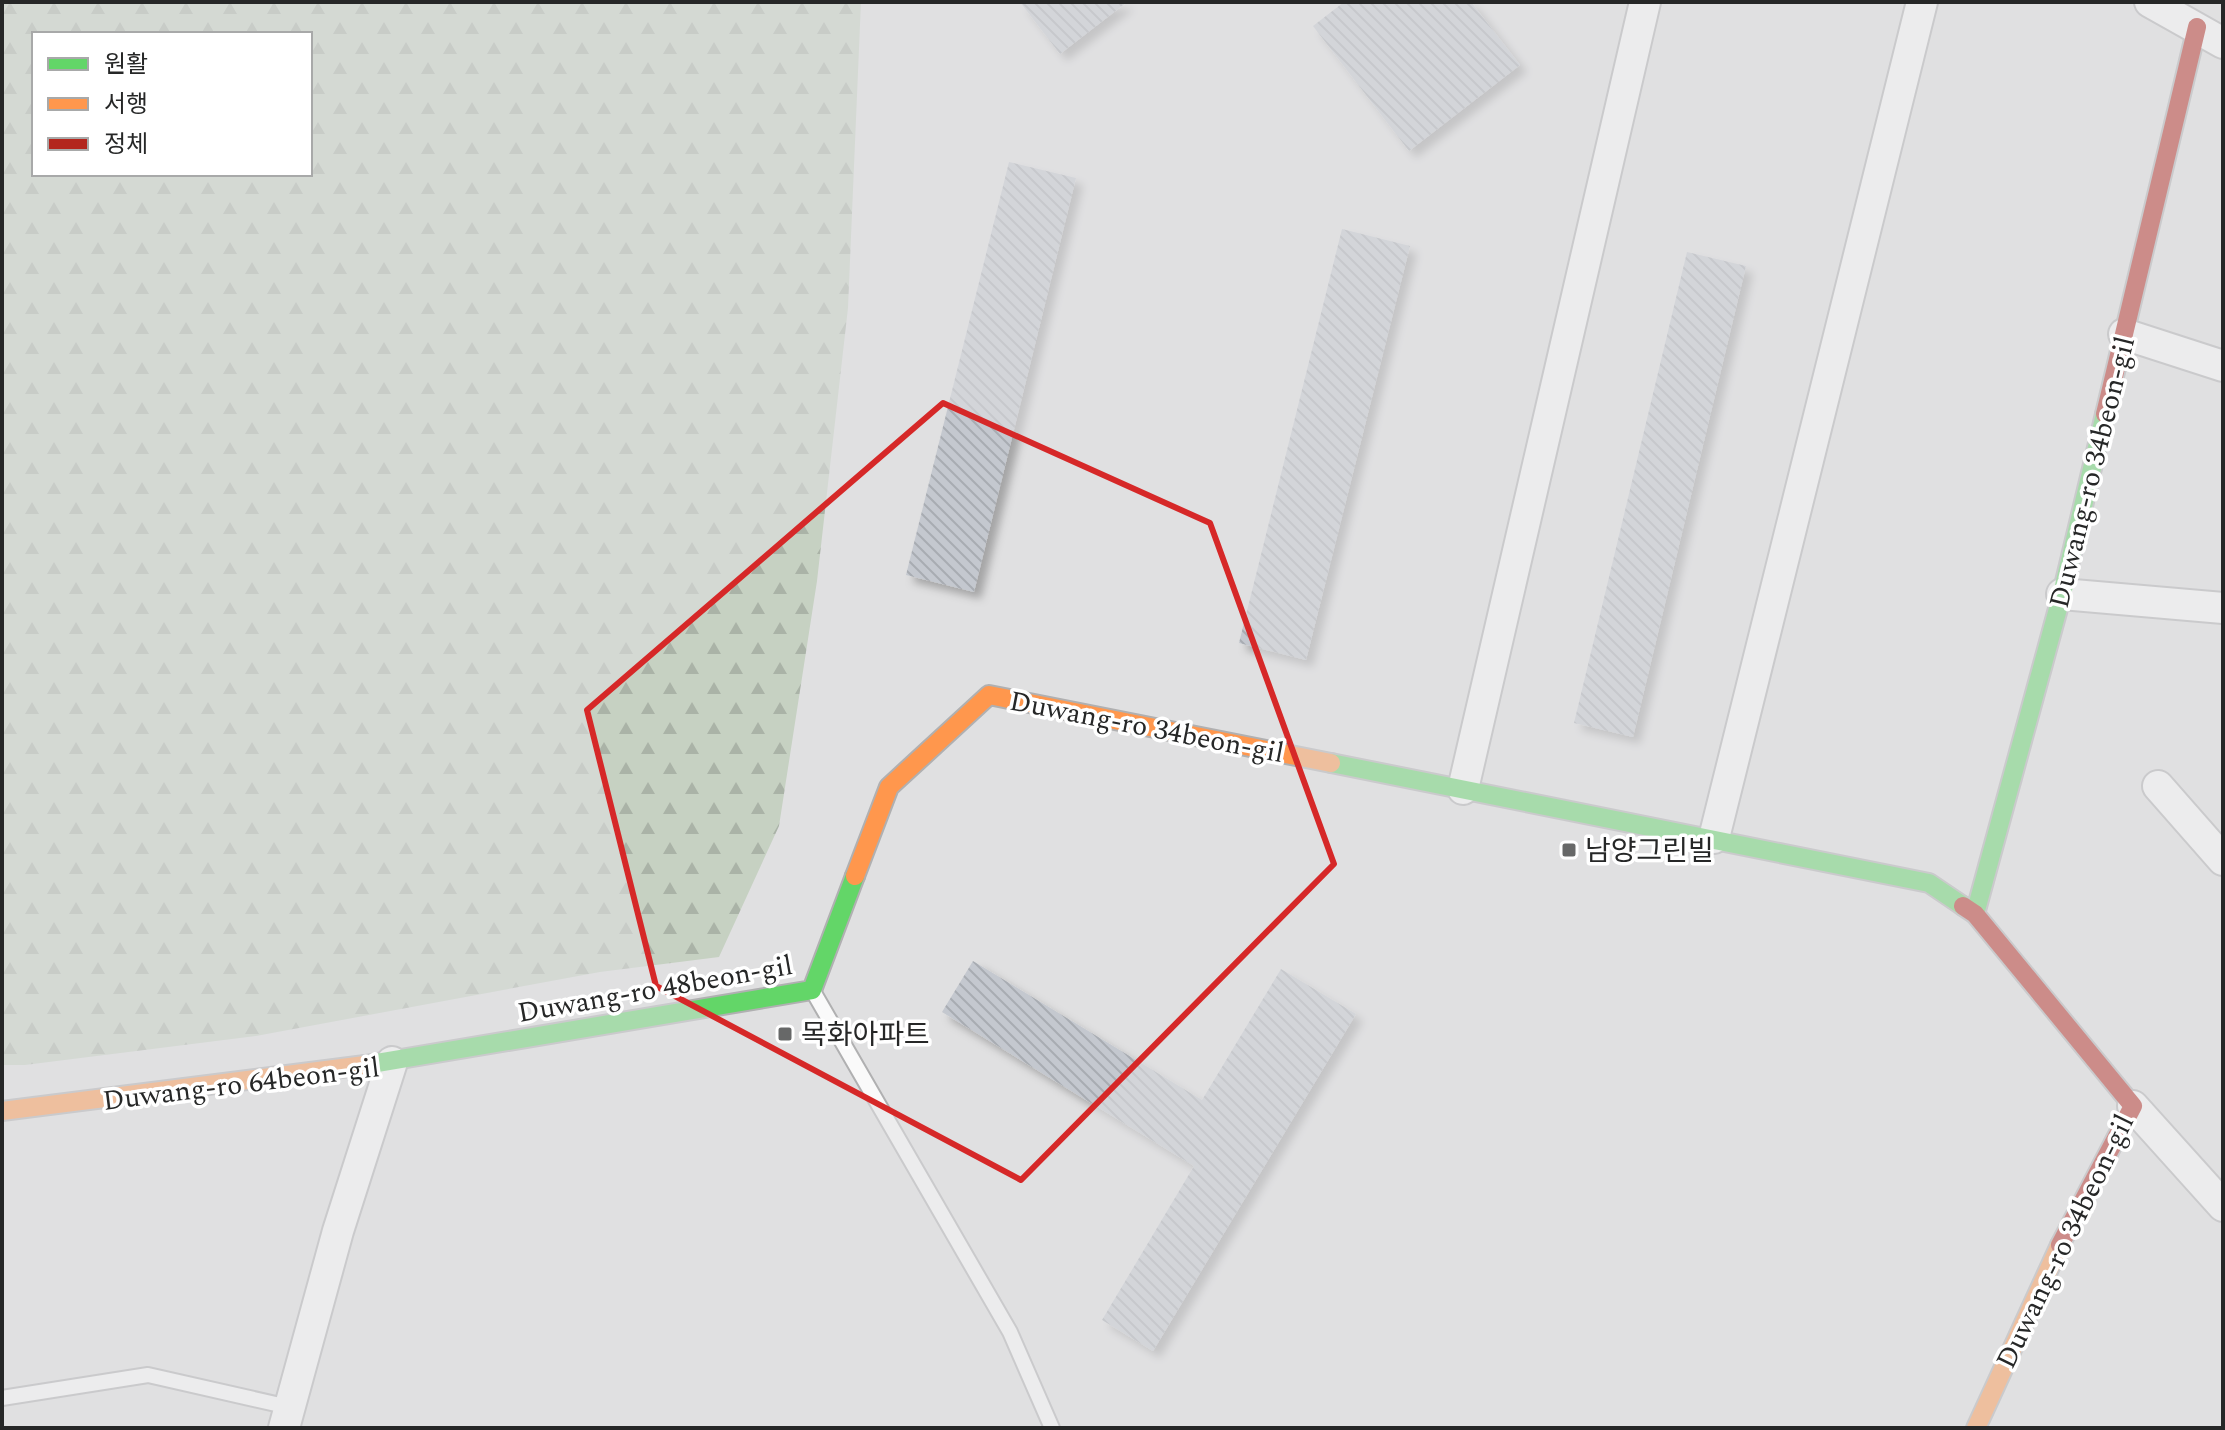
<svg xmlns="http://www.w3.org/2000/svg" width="2225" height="1430" font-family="Spectral,'Noto Sans KR',serif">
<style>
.forest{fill:url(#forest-firs);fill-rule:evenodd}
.building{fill:url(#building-back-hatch);filter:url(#shadow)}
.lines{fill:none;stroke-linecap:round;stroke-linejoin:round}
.lane-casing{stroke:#b0b0b1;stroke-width:18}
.street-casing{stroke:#b0b0b1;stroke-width:34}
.fast-casing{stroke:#b0b0b1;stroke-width:22}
.slow-casing{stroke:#b0b0b1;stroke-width:22}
.jam-casing{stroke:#b0b0b1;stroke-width:22}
.lane{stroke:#fafafa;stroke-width:14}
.street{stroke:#fafafa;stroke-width:30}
.fast{stroke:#63d668;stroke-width:18}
.slow{stroke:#ff974d;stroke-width:18}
.jam{stroke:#b3261e;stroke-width:18}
.marked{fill:none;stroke:#d62828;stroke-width:6;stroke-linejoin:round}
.poi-dot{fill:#676868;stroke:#fff;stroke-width:3}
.labels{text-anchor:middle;stroke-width:7;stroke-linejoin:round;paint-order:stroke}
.street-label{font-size:28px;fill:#262727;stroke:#fff}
.poi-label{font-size:28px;fill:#262727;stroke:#fff;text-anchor:start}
</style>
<defs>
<pattern id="forest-firs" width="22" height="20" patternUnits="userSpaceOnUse" patternTransform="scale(2)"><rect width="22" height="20" fill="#c6d1c2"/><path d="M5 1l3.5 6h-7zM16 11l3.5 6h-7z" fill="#aab3a7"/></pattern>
<pattern id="building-back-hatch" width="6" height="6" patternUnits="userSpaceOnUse" patternTransform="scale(2)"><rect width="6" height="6" fill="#c4c8cf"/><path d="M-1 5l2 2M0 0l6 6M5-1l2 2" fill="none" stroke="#a8acb2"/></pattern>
<filter id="shadow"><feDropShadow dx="7" dy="7" stdDeviation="4" flood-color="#0004"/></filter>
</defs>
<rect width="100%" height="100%" fill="#e0e0e1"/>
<path class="forest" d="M 2,2 L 861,2 L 848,308 L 817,581 L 779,826 L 719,957 L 600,972 L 256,1036 L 25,1065 L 2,1065 ZM 34,34 L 310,34 L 310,174 L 34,174 Z"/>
<path class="building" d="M 1020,2 L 1127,2 L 1060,54 Z
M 1344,2 L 1471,2 L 1520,65 L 1409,151 L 1313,26 Z
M 1009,162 L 1076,178 L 974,592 L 906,575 Z
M 1342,229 L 1410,246 L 1306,660 L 1239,643 Z
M 1687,252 L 1746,266 L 1633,737 L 1574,723 Z
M 973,961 L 1202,1100 L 1281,969 L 1356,1014 L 1153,1351 L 1102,1320 L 1194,1166 L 942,1012 Z"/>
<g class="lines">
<defs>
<path id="lane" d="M 814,993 L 1010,1332 L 1052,1428
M 2,1398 L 148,1375 L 289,1407"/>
<path id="street" d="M 2150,2 L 2223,43
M 2124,334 L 2223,366
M 2062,594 L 2223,608
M 2158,786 L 2223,860
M 1463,789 L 1645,2
M 1714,838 L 1922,2
M 2133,1106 L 2223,1206
M 284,1428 L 338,1231 L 392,1062"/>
<path id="fast" d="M 1331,763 L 1929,883 L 1963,906
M 1975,914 L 2062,594 L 2105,414
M 365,1065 L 812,990 L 855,876"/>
<path id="slow" d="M 855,876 L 889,787 L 989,695 L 1331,763
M 2,1111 L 365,1065
M 1976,1428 L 2060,1245"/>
<path id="jam" d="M 2105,414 L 2197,27
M 1963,906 L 1975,914 L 2133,1106 L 2060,1245"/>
</defs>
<use href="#lane" class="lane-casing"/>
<use href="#street" class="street-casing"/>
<use href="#fast" class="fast-casing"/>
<use href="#slow" class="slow-casing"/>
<use href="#jam" class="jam-casing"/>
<use href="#lane" class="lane"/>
<use href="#street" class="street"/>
<use href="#fast" class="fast"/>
<use href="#slow" class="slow"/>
<use href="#jam" class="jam"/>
</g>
<path d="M0 0H2225V1430H0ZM 943,403 L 1210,523 L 1334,864 L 1021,1180 L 656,986 L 587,710 Z" fill="#e0e0e1" fill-opacity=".55" fill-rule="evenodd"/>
<path class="marked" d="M 943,403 L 1210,523 L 1334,864 L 1021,1180 L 656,986 L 587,710 Z"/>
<g class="poi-dot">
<rect x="1561" y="842" width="16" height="16" rx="4"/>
<rect x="777" y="1026" width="16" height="16" rx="4"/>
</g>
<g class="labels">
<g class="street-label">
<text transform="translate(2091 472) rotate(-76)" y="10">Duwang-ro 34beon-gil</text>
<text transform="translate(1147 726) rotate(11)" y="10">Duwang-ro 34beon-gil</text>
<text transform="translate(655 988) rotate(-10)" y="10">Duwang-ro 48beon-gil</text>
<text transform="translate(241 1083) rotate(-7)" y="10">Duwang-ro 64beon-gil</text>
<text transform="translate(2064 1241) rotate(-64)" y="10">Duwang-ro 34beon-gil</text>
</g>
<g class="poi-label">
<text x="1585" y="860">남양그린빌</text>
<text x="801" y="1044">목화아파트</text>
</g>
</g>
<rect width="2225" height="1430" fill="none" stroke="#262727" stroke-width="8"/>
<rect x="32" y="32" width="280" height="144" fill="#ffffff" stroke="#a8a9a9" stroke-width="2"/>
<rect x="48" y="58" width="40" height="12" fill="#63d668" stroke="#a8a9a9" stroke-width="2"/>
<text x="104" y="72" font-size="24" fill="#262727">원활</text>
<rect x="48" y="98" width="40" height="12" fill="#ff974d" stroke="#a8a9a9" stroke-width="2"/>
<text x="104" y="112" font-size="24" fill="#262727">서행</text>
<rect x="48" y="138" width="40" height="12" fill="#b3261e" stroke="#a8a9a9" stroke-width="2"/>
<text x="104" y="152" font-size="24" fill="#262727">정체</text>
</svg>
